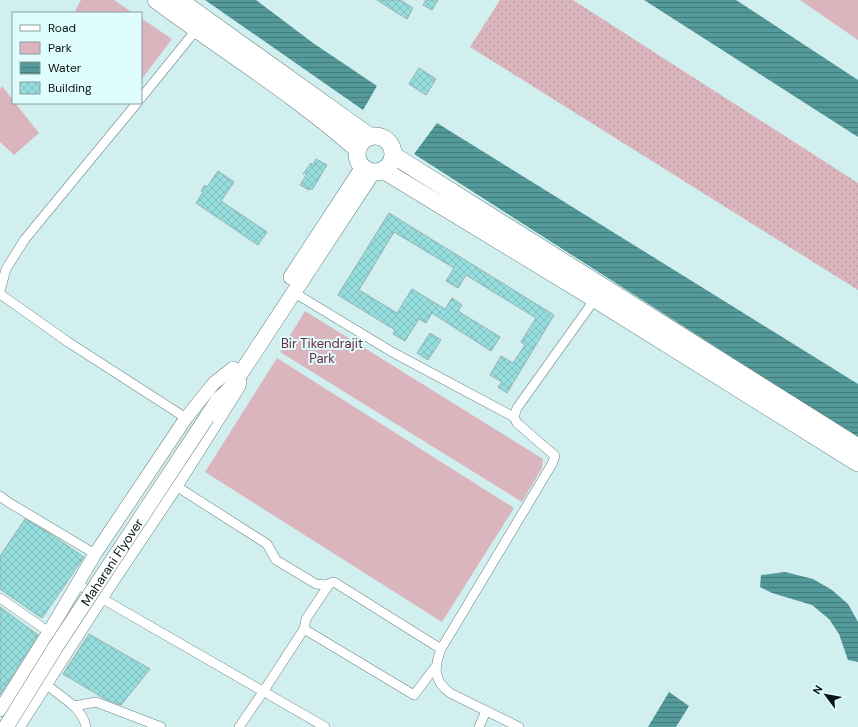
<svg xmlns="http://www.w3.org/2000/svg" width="858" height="727" font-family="'DM Sans',sans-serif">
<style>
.grass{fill:url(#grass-dots)}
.green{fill:#dab5bd}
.water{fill:url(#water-rules)}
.building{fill:url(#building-cross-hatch);stroke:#96b1b1}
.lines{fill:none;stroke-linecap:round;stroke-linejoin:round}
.street-casing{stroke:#6b8585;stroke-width:10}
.secondary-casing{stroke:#6b8585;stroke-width:14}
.primary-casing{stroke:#6b8585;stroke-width:16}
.highway-casing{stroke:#6b8585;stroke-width:18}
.street{stroke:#fff;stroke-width:9}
.secondary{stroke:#fff;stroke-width:13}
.primary{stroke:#fff;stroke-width:15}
.highway{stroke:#fff;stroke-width:17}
.primary-bridge-casing{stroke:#6b8585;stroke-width:16;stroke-linecap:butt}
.primary-bridge{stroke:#fff;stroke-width:15}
.labels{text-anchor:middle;stroke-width:4;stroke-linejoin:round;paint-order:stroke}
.park-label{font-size:13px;fill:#6e283e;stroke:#dffdfc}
.street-label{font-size:13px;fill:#091313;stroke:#dffdfc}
</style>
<defs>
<pattern id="grass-dots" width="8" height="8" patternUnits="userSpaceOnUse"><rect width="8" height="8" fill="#dab5bd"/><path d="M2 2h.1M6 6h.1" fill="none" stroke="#ba9ba2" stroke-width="1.8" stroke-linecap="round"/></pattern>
<pattern id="water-rules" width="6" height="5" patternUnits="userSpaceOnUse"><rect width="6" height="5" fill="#549a9a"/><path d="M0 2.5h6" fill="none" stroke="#447c7c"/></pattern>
<pattern id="building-cross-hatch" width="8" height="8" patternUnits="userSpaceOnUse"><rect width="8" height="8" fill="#96dedd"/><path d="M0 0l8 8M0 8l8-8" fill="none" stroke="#80bebd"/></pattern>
</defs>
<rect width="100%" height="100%" fill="#d2efef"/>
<path class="grass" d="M 500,0 L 573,0 L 858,183 L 858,290 L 470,47 Z"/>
<path class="green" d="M 81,0 L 114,0 L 133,13 L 74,13 Z
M 800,0 L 858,0 L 858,40 Z
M 141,18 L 172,39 L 141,80 Z
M 2,86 L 13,100 L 13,103 L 15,103 L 39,133 L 14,155 L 0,142 L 0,89 Z
M 305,311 L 543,459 L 542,468 L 522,502 L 280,352 Z
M 277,358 L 514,508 L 442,622 L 205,472 Z"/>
<path class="water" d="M 205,0 L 256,0 L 313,43 L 377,86 L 363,110 Z
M 644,0 L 736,0 L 858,80 L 858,137 Z
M 437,123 L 858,384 L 858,438 L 414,154 Z
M 785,572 L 813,579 L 832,590 L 848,604 L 858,622 L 858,662 L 848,660 L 839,634 L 829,619 L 812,605 L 772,593 L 760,587 L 761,575 Z
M 669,692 L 689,706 L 676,727 L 648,727 Z"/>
<path class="building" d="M 377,0 L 400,0 L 413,8 L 407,19 Z
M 426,0 L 438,0 L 432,10 L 423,5 Z
M 419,68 L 436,79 L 426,95 L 409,84 Z
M 316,159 L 327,165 L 312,190 L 310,188 L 309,190 L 300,185 L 307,174 L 303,174 L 311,163 L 312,166 Z
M 218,171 L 234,182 L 221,201 L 267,232 L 258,245 L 196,203 L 203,192 L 201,191 L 205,185 L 207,187 Z
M 389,213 L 554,315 L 507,393 L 498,387 L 502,382 L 490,375 L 501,356 L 513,363 L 525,345 L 521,342 L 536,318 L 466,275 L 458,288 L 446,281 L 454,268 L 394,232 L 359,290 L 397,313 L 412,289 L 445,309 L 452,298 L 462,305 L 458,311 L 500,337 L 491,351 L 432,313 L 426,323 L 419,319 L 405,341 L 393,334 L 395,330 L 338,295 Z
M 430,333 L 441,340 L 428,360 L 417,353 Z
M 25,519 L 49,533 L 84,557 L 42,618 L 0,589 L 0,556 Z
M 0,607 L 38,635 L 0,695 Z
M 89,634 L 150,669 L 121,705 L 105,699 L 63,674 Z"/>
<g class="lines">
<defs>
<path id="street" d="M 141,98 L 196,30
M 0,291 L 6,269 L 25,239 L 137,103
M 293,292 L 392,352 L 514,417
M 0,294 L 68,342 L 186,418
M 176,486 L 267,544 L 276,560 L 316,584 L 325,585 L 334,582 L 441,649
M 0,496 L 8,502 L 95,554
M 77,584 L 325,727
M 0,598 L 49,632
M 304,629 L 306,619 L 330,583
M 43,681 C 57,696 82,705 86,727
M 74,706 L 96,702 L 161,727
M 239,727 L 263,692 L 304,629 L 414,695 L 436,666
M 479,727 L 486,711
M 519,727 L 450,693 C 433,680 434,668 441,649 L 552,464 L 555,456 L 517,423 L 514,417 L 517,408 L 595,299"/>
<path id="secondary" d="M 0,710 L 49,632 L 95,554 L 186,418 L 214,383 L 233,368
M 18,727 L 101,598 L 176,486 L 239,386 L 240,381"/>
<path id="primary" d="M 291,277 L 363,167
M 207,417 L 219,399 L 225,394 L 233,385 L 373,172"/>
<path id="highway" d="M 156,0 C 223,50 295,94 357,149
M 179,0 L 369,136
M357 154a18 18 0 1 1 36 0a18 18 0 1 1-36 0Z
M 393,155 L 858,447
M 383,170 L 595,299 L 858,463"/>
</defs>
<use href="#street" class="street-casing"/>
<use href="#secondary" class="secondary-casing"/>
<use href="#primary" class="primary-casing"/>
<use href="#highway" class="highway-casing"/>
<use href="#street" class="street"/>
<use href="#secondary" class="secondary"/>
<use href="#primary" class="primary"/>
<use href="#highway" class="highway"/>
<defs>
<g id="primary-bridge">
<path id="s1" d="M 6,727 L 55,648 L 207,417"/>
</g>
</defs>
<use href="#primary-bridge" class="primary-bridge-casing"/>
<use href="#primary-bridge" class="primary-bridge"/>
</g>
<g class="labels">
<g class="park-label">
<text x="322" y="348">Bir Tikendrajit<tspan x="322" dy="15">Park</tspan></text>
</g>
<g class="street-label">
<text dy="5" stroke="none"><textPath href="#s1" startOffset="196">Maharani Flyover</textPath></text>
</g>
</g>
<rect x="12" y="12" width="130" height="92" fill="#dffdfc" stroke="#899f9f"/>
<rect x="20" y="25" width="20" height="6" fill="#ffffff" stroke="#899f9f"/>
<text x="48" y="32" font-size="12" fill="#091313">Road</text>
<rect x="20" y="42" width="20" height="12" fill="#dab5bd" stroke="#899f9f"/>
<text x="48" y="52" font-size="12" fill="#091313">Park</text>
<rect x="20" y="62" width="20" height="12" fill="url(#water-rules)" stroke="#899f9f"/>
<text x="48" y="72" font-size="12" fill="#091313">Water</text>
<rect x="20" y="82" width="20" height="12" fill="url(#building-cross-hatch)" stroke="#899f9f"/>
<text x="48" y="92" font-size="12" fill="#091313">Building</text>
<g transform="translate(826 695) rotate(302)" stroke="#dffdfc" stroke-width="3" paint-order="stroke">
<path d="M0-3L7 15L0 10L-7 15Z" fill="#091313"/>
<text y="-6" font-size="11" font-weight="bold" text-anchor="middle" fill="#091313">N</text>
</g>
</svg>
